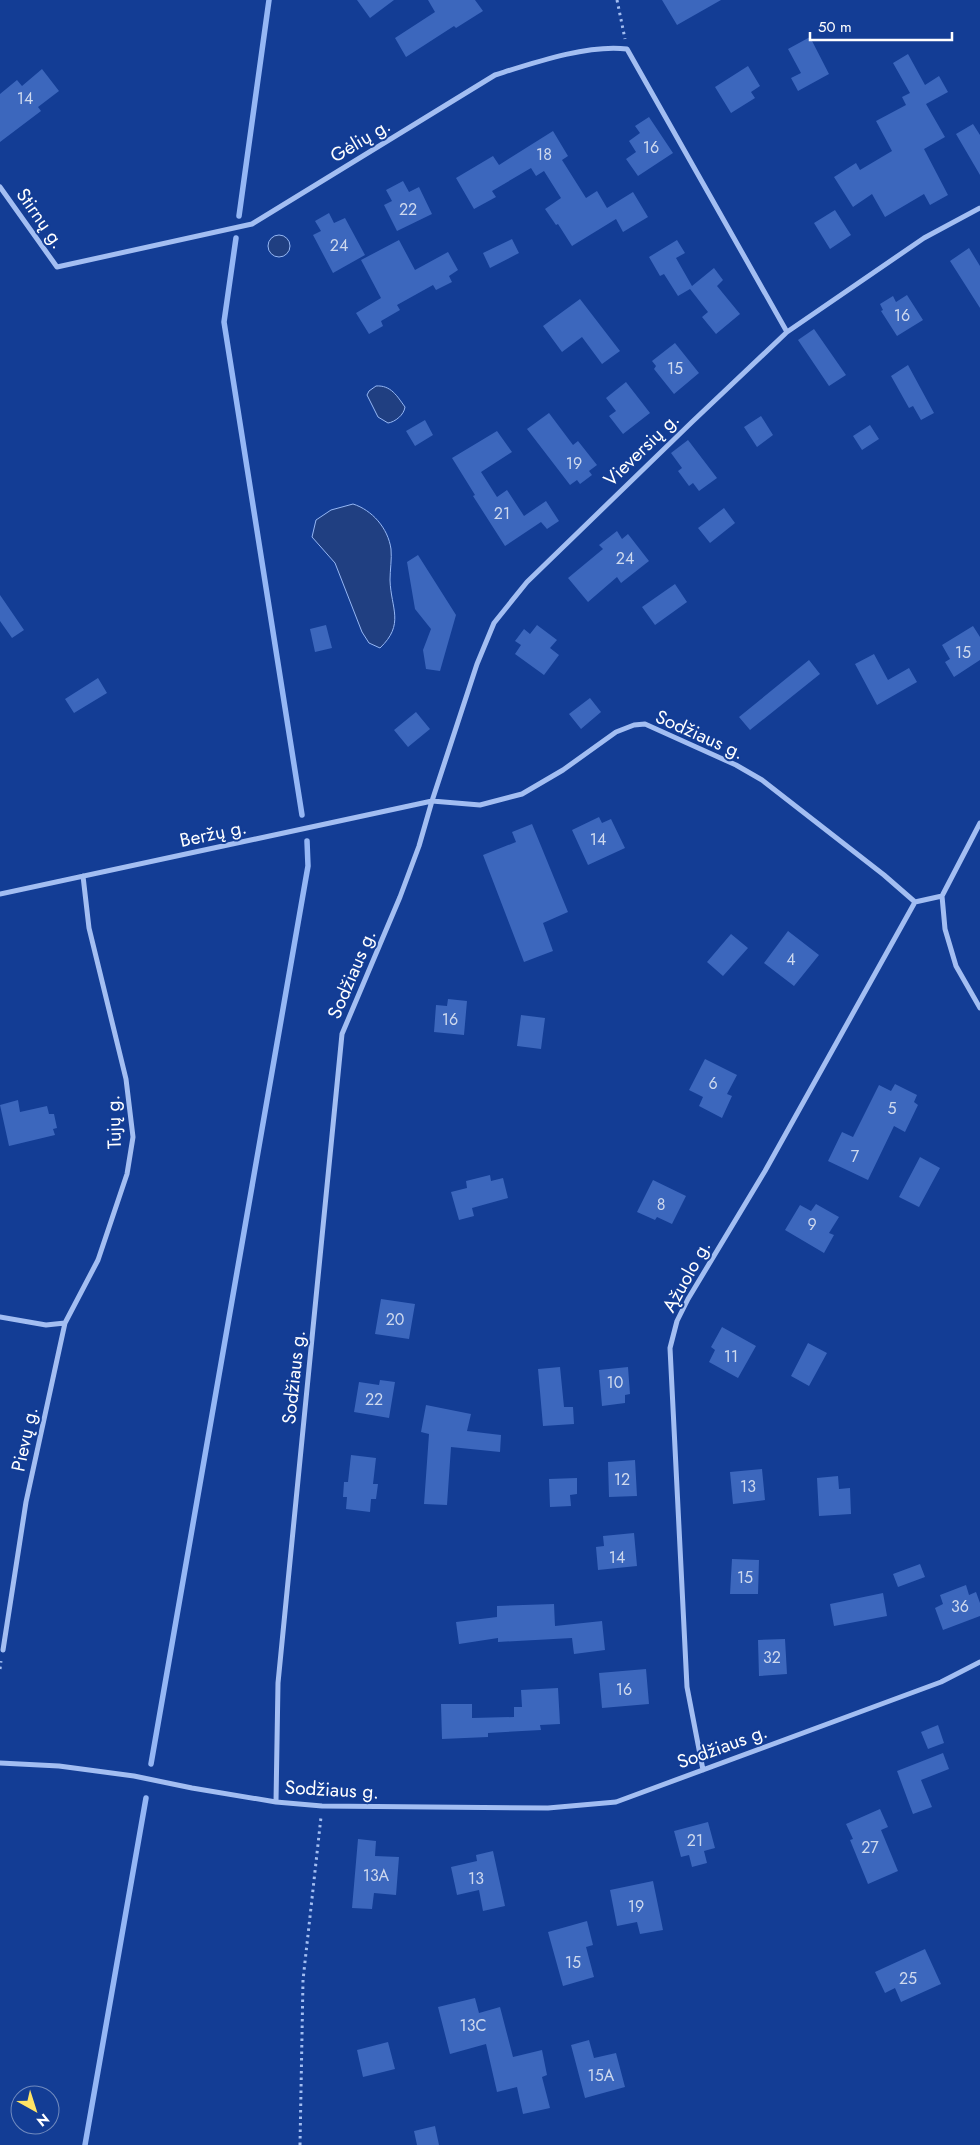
<svg xmlns="http://www.w3.org/2000/svg" width="980" height="2145" font-family="Jost,sans-serif">
<style>
.water{fill:#203f81;stroke:#95b7f5}
.lines{fill:none;stroke-linecap:round;stroke-linejoin:round}
.stream{stroke:#95b7f5;stroke-width:5.5}
.building{fill:#3c67bd}
.path{stroke:#a3bef2;stroke-width:3;stroke-dasharray:2.5 4;stroke-linecap:butt}
.street{stroke:#a3bef2;stroke-width:5}
.labels{text-anchor:middle;stroke-width:4;stroke-linejoin:round;paint-order:stroke}
.number-label{font-size:16px;fill:#ced9ee}
.street-label{font-size:19px;fill:#fff;stroke:#133d95}
</style>
<rect width="100%" height="100%" fill="#133d95"/>
<path class="water" d="M268 246a11 11 0 1 1 22 0a11 11 0 1 1-22 0Z
M 376,386 C 391,385 397,396 405,407 C 404,415 395,422 388,423 L 378,417 L 367,395 L 369,391 Z
M 353,504 C 372,510 388,528 391,549 C 392,559 390,570 390,580 C 391,609 405,624 380,648 L 369,643 L 362,632 L 335,563 L 312,537 L 316,520 L 331,510 Z"/>
<g class="lines">
<path class="stream" d="M 239,216 L 269,0
M 236,238 L 224,322 L 302,815
M 151,1764 L 308,866 L 307,841
M 85,2145 L 146,1798"/>
</g>
<path class="building" d="M 357,0 L 394,0 L 370,18 Z
M 428,0 L 475,0 L 483,11 L 456,28 L 454,26 L 406,57 L 395,38 L 435,12 Z
M 662,0 L 721,0 L 677,25 Z
M 810,37 L 829,74 L 798,91 L 791,78 L 801,73 L 788,49 Z
M 908,54 L 925,85 L 939,76 L 948,92 L 926,104 L 945,137 L 924,149 L 948,195 L 930,205 L 924,194 L 885,217 L 872,194 L 853,207 L 834,177 L 856,163 L 860,170 L 892,151 L 876,121 L 906,105 L 902,97 L 910,93 L 893,63 Z
M 748,66 L 760,86 L 751,92 L 755,98 L 731,113 L 715,87 Z
M 42,69 L 59,91 L 38,107 L 41,111 L 0,142 L 0,94 L 17,80 L 22,86 Z
M 649,117 L 673,153 L 638,176 L 626,159 L 636,152 L 629,141 L 640,133 L 635,126 Z
M 973,124 L 980,135 L 980,175 L 956,134 Z
M 553,131 L 568,156 L 562,160 L 586,198 L 597,191 L 607,208 L 633,192 L 648,217 L 623,232 L 616,219 L 572,246 L 558,224 L 556,225 L 545,209 L 561,198 L 544,171 L 536,176 L 531,168 L 492,191 L 496,197 L 474,209 L 456,178 L 493,156 L 499,165 Z
M 403,181 L 409,192 L 419,187 L 432,214 L 397,231 L 384,205 L 392,201 L 386,190 Z
M 835,210 L 851,235 L 830,249 L 814,223 Z
M 329,213 L 334,223 L 345,218 L 365,255 L 333,273 L 313,235 L 321,231 L 315,221 Z
M 512,239 L 519,253 L 490,268 L 483,253 Z
M 399,240 L 415,270 L 448,252 L 458,270 L 449,276 L 452,282 L 436,290 L 433,285 L 397,305 L 400,310 L 381,321 L 383,326 L 369,334 L 356,313 L 381,298 L 361,260 Z
M 677,240 L 685,253 L 676,258 L 692,286 L 714,268 L 723,280 L 717,286 L 740,314 L 716,334 L 702,317 L 708,312 L 690,289 L 678,296 L 664,274 L 660,276 L 649,257 Z
M 969,248 L 980,266 L 980,308 L 950,261 Z
M 907,295 L 923,320 L 897,336 L 881,311 L 883,310 L 880,304 L 893,296 L 896,302 Z
M 580,299 L 620,351 L 602,364 L 582,337 L 562,352 L 543,326 Z
M 814,329 L 846,375 L 829,386 L 798,340 Z
M 675,343 L 699,373 L 674,394 L 654,369 L 656,366 L 652,361 Z
M 908,365 L 934,413 L 921,420 L 913,406 L 909,408 L 891,376 Z
M 626,382 L 650,413 L 623,434 L 609,416 L 616,411 L 606,398 Z
M 549,413 L 573,445 L 578,441 L 597,465 L 589,471 L 592,475 L 580,484 L 577,480 L 570,485 L 527,429 Z
M 761,416 L 773,435 L 757,447 L 744,427 Z
M 425,420 L 433,435 L 415,446 L 406,431 Z
M 870,425 L 879,439 L 862,450 L 853,436 Z
M 497,431 L 512,452 L 481,472 L 497,497 L 507,490 L 524,516 L 546,501 L 559,521 L 547,529 L 541,522 L 505,546 L 473,496 L 475,495 L 452,458 Z
M 688,440 L 717,478 L 699,491 L 693,483 L 689,486 L 678,471 L 682,468 L 671,453 Z
M 724,508 L 735,523 L 710,543 L 698,528 Z
M 617,531 L 622,539 L 628,534 L 649,561 L 621,583 L 617,577 L 588,602 L 568,578 L 603,549 L 599,545 Z
M 418,555 L 456,615 L 440,671 L 426,669 L 423,650 L 431,629 L 415,609 L 407,562 Z
M 675,584 L 687,602 L 655,625 L 642,607 Z
M 0,595 L 24,630 L 12,638 L 0,621 Z
M 326,625 L 332,648 L 315,652 L 310,629 Z
M 537,625 L 557,640 L 550,648 L 559,655 L 544,675 L 515,654 L 521,645 L 515,641 L 524,629 L 530,634 Z
M 973,626 L 980,637 L 980,660 L 954,677 L 945,662 L 950,659 L 942,645 Z
M 874,654 L 888,680 L 909,668 L 917,682 L 877,705 L 855,664 Z
M 809,660 L 820,674 L 750,730 L 739,717 Z
M 98,678 L 107,693 L 74,713 L 65,699 Z
M 590,698 L 601,712 L 581,729 L 569,714 Z
M 416,712 L 430,729 L 408,747 L 394,730 Z
M 599,817 L 602,823 L 611,819 L 625,848 L 588,865 L 572,830 Z
M 532,824 L 568,912 L 543,923 L 553,951 L 524,962 L 483,855 L 516,842 L 512,832 Z
M 788,931 L 819,955 L 794,986 L 764,963 Z
M 731,934 L 748,948 L 723,976 L 707,962 Z
M 448,999 L 467,1001 L 464,1035 L 434,1032 L 436,1005 L 447,1006 Z
M 521,1015 L 545,1018 L 541,1049 L 517,1046 Z
M 705,1059 L 737,1075 L 727,1094 L 732,1096 L 722,1118 L 699,1106 L 703,1097 L 689,1090 Z
M 895,1084 L 917,1095 L 914,1102 L 918,1105 L 905,1132 L 894,1126 L 868,1180 L 828,1161 L 842,1132 L 853,1137 L 879,1085 L 891,1091 Z
M 18,1100 L 20,1112 L 47,1106 L 49,1114 L 54,1114 L 57,1128 L 53,1129 L 55,1135 L 9,1146 L 0,1105 Z
M 920,1157 L 940,1168 L 919,1207 L 899,1197 Z
M 490,1175 L 491,1181 L 503,1178 L 508,1198 L 472,1208 L 474,1216 L 459,1220 L 451,1192 L 467,1188 L 466,1181 Z
M 653,1180 L 686,1196 L 672,1224 L 657,1217 L 655,1220 L 637,1212 Z
M 816,1204 L 839,1217 L 829,1233 L 834,1235 L 824,1253 L 785,1230 L 800,1205 L 811,1211 Z
M 381,1299 L 415,1304 L 409,1339 L 375,1334 Z
M 722,1327 L 756,1346 L 738,1378 L 709,1362 L 715,1350 L 711,1347 Z
M 808,1343 L 827,1353 L 809,1386 L 791,1376 Z
M 560,1367 L 564,1407 L 573,1407 L 574,1424 L 543,1426 L 538,1369 Z
M 628,1367 L 630,1394 L 625,1395 L 625,1403 L 602,1406 L 599,1370 Z
M 380,1380 L 395,1382 L 389,1418 L 354,1412 L 359,1382 L 379,1385 Z
M 426,1405 L 471,1414 L 467,1431 L 501,1435 L 500,1452 L 451,1447 L 447,1505 L 424,1504 L 429,1434 L 421,1432 Z
M 351,1455 L 376,1458 L 373,1484 L 378,1484 L 376,1499 L 371,1499 L 370,1512 L 346,1509 L 347,1497 L 343,1497 L 344,1482 L 348,1482 Z
M 635,1460 L 637,1496 L 609,1497 L 608,1462 Z
M 762,1469 L 765,1500 L 733,1504 L 730,1472 Z
M 838,1476 L 839,1489 L 850,1488 L 851,1514 L 819,1516 L 817,1478 Z
M 577,1478 L 577,1494 L 570,1495 L 571,1506 L 550,1507 L 549,1479 Z
M 634,1533 L 637,1566 L 598,1570 L 596,1547 L 604,1546 L 603,1536 Z
M 732,1559 L 759,1560 L 758,1594 L 730,1594 Z
M 920,1564 L 925,1577 L 898,1587 L 893,1574 Z
M 966,1585 L 969,1595 L 976,1592 L 980,1603 L 980,1616 L 943,1630 L 935,1608 L 943,1604 L 940,1595 Z
M 883,1593 L 887,1616 L 834,1626 L 830,1604 Z
M 554,1604 L 555,1626 L 602,1621 L 605,1650 L 574,1654 L 572,1638 L 498,1642 L 498,1638 L 459,1644 L 456,1622 L 497,1617 L 497,1606 Z
M 785,1639 L 787,1674 L 759,1676 L 758,1640 Z
M 646,1669 L 649,1704 L 602,1708 L 599,1673 Z
M 558,1688 L 560,1724 L 540,1725 L 541,1730 L 488,1733 L 488,1737 L 442,1739 L 441,1704 L 472,1704 L 472,1718 L 514,1717 L 514,1707 L 522,1707 L 521,1690 Z
M 938,1725 L 944,1743 L 928,1749 L 921,1732 Z
M 943,1753 L 949,1769 L 921,1780 L 932,1807 L 913,1814 L 897,1771 Z
M 880,1809 L 888,1827 L 881,1830 L 898,1871 L 868,1884 L 850,1840 L 853,1839 L 846,1824 Z
M 708,1822 L 715,1848 L 704,1851 L 707,1863 L 692,1867 L 689,1855 L 681,1857 L 674,1831 Z
M 358,1839 L 376,1841 L 375,1856 L 399,1857 L 396,1895 L 374,1893 L 372,1909 L 352,1908 Z
M 493,1851 L 505,1906 L 483,1911 L 479,1890 L 457,1895 L 451,1867 L 477,1861 L 476,1855 Z
M 653,1881 L 663,1930 L 640,1934 L 637,1922 L 617,1926 L 610,1890 Z
M 587,1921 L 593,1945 L 586,1947 L 594,1977 L 563,1986 L 548,1932 Z
M 925,1949 L 941,1984 L 901,2002 L 895,1988 L 885,1993 L 875,1972 Z
M 475,1998 L 479,2013 L 500,2007 L 513,2057 L 542,2050 L 547,2075 L 542,2077 L 550,2108 L 523,2114 L 517,2087 L 497,2092 L 486,2044 L 450,2054 L 438,2007 Z
M 589,2040 L 594,2058 L 616,2053 L 625,2087 L 585,2098 L 571,2045 Z
M 388,2042 L 395,2069 L 363,2077 L 357,2050 Z
M 435,2126 L 439,2145 L 417,2145 L 414,2131 Z"/>
<g class="lines">
<path class="path" d="M 617,0 L 625,39
M 0,1669 L 1,1661
M 300,2145 L 303,1980 L 321,1817"/>
<path class="street" d="M 0,187 L 57,267 L 252,224 L 495,75 C 533,63 588,44 627,49 L 787,332
M 980,823 L 942,896 L 945,929 L 956,966 L 980,1008
M 0,894 L 432,801 L 480,805 L 522,794 L 563,770 L 616,732 L 634,725 L 645,724 L 736,765 L 762,780 L 884,875 L 915,902
M 0,1317 L 46,1325 L 65,1323 L 98,1260 L 127,1174 L 133,1137 L 126,1079 L 89,928 L 83,876
M 3,1650 L 26,1502 L 65,1323
M 0,1763 L 59,1766 L 134,1776 L 192,1788 L 276,1802 L 322,1806 L 548,1808 L 616,1802 L 941,1682 L 980,1662
M 703,1770 L 687,1687 L 670,1348 L 677,1321 L 688,1299 L 765,1171 L 915,902 L 942,896
M 276,1802 L 278,1683 L 342,1034 L 400,897 L 419,846 L 432,801 L 477,664 L 494,623 L 527,582 L 692,422 L 787,332 L 924,238 L 980,208"/>
</g>
<g class="labels">
<g class="number-label">
<text x="25" y="104">14</text>
<text x="651" y="153">16</text>
<text x="544" y="160">18</text>
<text x="408" y="215">22</text>
<text x="339" y="251">24</text>
<text x="902" y="321">16</text>
<text x="675" y="374">15</text>
<text x="574" y="469">19</text>
<text x="502" y="519">21</text>
<text x="625" y="564">24</text>
<text x="963" y="658">15</text>
<text x="598" y="845">14</text>
<text x="791" y="965">4</text>
<text x="450" y="1025">16</text>
<text x="713" y="1089">6</text>
<text x="892" y="1114">5</text>
<text x="855" y="1162">7</text>
<text x="661" y="1210">8</text>
<text x="812" y="1230">9</text>
<text x="395" y="1325">20</text>
<text x="731" y="1362">11</text>
<text x="615" y="1388">10</text>
<text x="374" y="1405">22</text>
<text x="622" y="1485">12</text>
<text x="748" y="1492">13</text>
<text x="617" y="1563">14</text>
<text x="745" y="1583">15</text>
<text x="960" y="1612">36</text>
<text x="772" y="1663">32</text>
<text x="624" y="1695">16</text>
<text x="695" y="1846">21</text>
<text x="870" y="1853">27</text>
<text x="376" y="1881">13A</text>
<text x="476" y="1884">13</text>
<text x="636" y="1912">19</text>
<text x="573" y="1968">15</text>
<text x="908" y="1984">25</text>
<text x="473" y="2031">13C</text>
<text x="601" y="2081">15A</text>
</g>
<g class="street-label">
<text transform="translate(360 140) rotate(-31)" y="7">Gėlių g.</text>
<text transform="translate(41 218) rotate(55)" y="7">Stirnų g.</text>
<text transform="translate(641 449) rotate(-44)" y="7">Vieversių g.</text>
<text transform="translate(700 734) rotate(24)" y="7">Sodžiaus g.</text>
<text transform="translate(213 833) rotate(-12)" y="7">Beržų g.</text>
<text transform="translate(351 974) rotate(-67)" y="7">Sodžiaus g.</text>
<text transform="translate(113 1122) rotate(-92)" y="7">Tujų g.</text>
<text transform="translate(686 1276) rotate(-61)" y="7">Ąžuolo g.</text>
<text transform="translate(293 1377) rotate(-84)" y="7">Sodžiaus g.</text>
<text transform="translate(24 1439) rotate(-78)" y="7">Pievų g.</text>
<text transform="translate(722 1746) rotate(-20)" y="7">Sodžiaus g.</text>
<text transform="translate(332 1789) rotate(3)" y="7">Sodžiaus g.</text>
</g>
</g>
<g transform="translate(35 2110) rotate(141)"><circle r="24" fill="#133d95" stroke="#718bbf"/>
<path d="M0-4L9 19L0 12L-9 19Z" fill="#ffe465"/>
<text y="-8" font-size="14" font-weight="bold" text-anchor="middle" fill="#ffffff">N</text>
</g>
<path d="M810 32v8h142v-8" fill="none" stroke="#ffffff" stroke-width="2.5"/>
<text x="818" y="32" font-size="15" fill="#ffffff" stroke="#133d95" stroke-width="4" paint-order="stroke">50 m</text>
</svg>
